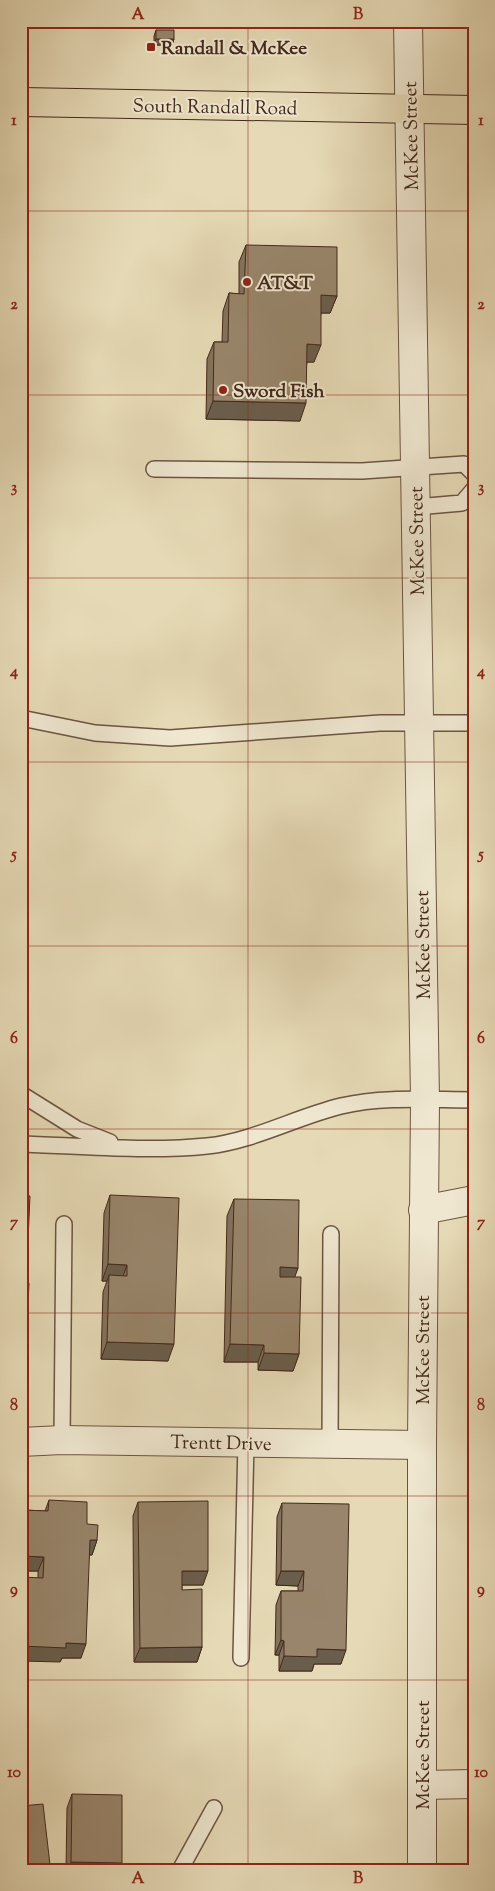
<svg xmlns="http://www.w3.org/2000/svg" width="495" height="1891" font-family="'Sorts Mill Goudy',serif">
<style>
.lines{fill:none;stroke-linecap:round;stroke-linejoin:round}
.service-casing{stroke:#6c5441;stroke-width:18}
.minor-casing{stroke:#6c5441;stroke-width:30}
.tertiary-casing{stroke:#6c5441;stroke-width:30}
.primary-casing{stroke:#43281a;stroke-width:30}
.service{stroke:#efe7d0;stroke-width:15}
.minor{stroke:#efe7d0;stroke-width:28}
.tertiary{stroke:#efe7d0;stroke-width:28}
.primary{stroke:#e6dab6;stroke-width:28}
.wall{fill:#83725c;stroke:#43281a}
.shaded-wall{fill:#6a5d4b;stroke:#43281a}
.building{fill:#98856b;stroke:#43281a}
.grid{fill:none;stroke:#8f2418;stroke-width:1;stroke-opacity:0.55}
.poi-dot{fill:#8f2418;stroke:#efe7d0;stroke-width:2}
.labels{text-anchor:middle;stroke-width:4;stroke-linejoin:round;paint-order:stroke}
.poi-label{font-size:19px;font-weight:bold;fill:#43281a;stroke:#efe7d0;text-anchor:start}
.street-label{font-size:19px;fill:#43281a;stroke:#efe7d0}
.neatline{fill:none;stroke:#8f2418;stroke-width:2}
.grid-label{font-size:16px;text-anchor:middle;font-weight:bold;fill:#8f2418}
</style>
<rect width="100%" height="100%" fill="#e6dab6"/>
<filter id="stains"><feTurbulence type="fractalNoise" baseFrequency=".004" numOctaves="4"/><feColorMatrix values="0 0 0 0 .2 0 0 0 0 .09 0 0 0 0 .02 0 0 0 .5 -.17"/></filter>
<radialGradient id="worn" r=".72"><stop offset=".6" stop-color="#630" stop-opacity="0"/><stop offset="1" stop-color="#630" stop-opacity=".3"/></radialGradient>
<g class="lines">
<defs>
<path id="service" d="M 154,469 L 362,471 L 464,464 L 474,474
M 416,507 L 462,503 L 474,489
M 21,718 L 95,733 L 170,738 L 380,723 L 474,723
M 21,1094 L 77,1129 L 110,1142
M 21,1144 C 80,1146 149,1152 207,1146 C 254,1141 296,1117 341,1106 C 384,1096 430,1100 474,1100
M 62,1440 L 64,1224
M 330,1443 L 331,1234
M 241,1658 L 246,1442
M 180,1870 L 214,1808"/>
<path id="minor" d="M 423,1210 L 474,1200
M 21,1442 L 62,1440 L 422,1445
M 422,1785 L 474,1784"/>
<path id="tertiary" d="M 408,21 L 425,1100 L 422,1445 L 422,1870"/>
<path id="primary" d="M 21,102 L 474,110"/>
</defs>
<use href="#service" class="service-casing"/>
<use href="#minor" class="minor-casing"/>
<use href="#tertiary" class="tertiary-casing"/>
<use href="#primary" class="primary-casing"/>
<use href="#service" class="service"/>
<use href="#minor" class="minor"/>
<use href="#tertiary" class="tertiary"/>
<use href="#primary" class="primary"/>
</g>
<path class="wall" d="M 156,30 L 174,39 L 172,45 L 154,45 L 154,36 Z
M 246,245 L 337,296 L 330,313 L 321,313 L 314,362 L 307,362 L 300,421 L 206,419 L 207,359 L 214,342 L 222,342 L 223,311 L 229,293 L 239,294 L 239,262 Z
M 110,1195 L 168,1361 L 101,1359 L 103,1292 L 107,1281 L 102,1281 L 104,1213 Z
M 234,1199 L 298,1268 L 294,1277 L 299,1354 L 293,1371 L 258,1370 L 258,1362 L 224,1362 L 227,1216 Z
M 49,1500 L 87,1524 L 97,1540 L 92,1555 L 89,1555 L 81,1658 L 62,1658 L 60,1662 L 38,1577 L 38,1571 L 21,1571 L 21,1515 L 23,1510 L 45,1511 Z
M 138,1502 L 203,1585 L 182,1585 L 182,1590 L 202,1647 L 197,1662 L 134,1662 L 133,1516 Z
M 282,1503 L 341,1664 L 314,1664 L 312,1671 L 279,1671 L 279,1655 L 275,1655 L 276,1605 L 281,1591 L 298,1591 L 298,1586 L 276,1585 L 277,1517 Z
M 72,1794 L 119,1870 L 66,1870 L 67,1808 Z"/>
<path class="shaded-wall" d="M 156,39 L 174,39 L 172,45 L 154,45 Z
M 321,295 L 337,296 L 330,313 L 315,313 Z
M 307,344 L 321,345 L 314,362 L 301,362 Z
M 213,401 L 306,403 L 300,421 L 206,419 Z
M 21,1261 L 27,1262 L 21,1278 Z
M 108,1264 L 127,1265 L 121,1282 L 109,1275 L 107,1281 L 102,1281 Z
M 280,1267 L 298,1268 L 292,1285 L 274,1284 Z
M 107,1342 L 174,1344 L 168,1361 L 101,1359 Z
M 230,1344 L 264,1345 L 258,1362 L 224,1362 Z
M 21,1346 L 26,1346 L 21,1361 Z
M 264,1353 L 299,1354 L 293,1371 L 258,1370 Z
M 90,1540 L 97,1540 L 92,1555 L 85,1554 Z
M 21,1556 L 44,1557 L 38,1571 L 21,1571 Z
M 182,1571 L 208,1571 L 203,1585 L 176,1585 Z
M 281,1571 L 304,1571 L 298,1586 L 276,1585 Z
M 281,1640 L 284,1641 L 279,1655 L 275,1655 Z
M 66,1643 L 86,1644 L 81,1658 L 62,1658 L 60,1662 L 21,1661 L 21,1646 Z
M 202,1647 L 197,1662 L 134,1662 L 140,1648 Z
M 317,1649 L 346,1650 L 341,1664 L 314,1664 L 312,1671 L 279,1671 L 284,1656 Z
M 71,1862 L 122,1863 L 119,1870 L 68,1870 Z
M 50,1865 L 48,1870 L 21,1870 L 21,1868 Z"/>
<path class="building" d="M 156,30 L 174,30 L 174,39 L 156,39 Z
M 246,245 L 337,247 L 337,296 L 321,295 L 321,345 L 307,344 L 306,403 L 213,401 L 214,342 L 228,342 L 229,293 L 244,294 Z
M 21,1195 L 30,1196 L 27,1262 L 21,1261 Z
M 110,1195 L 179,1198 L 174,1344 L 107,1342 L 109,1275 L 127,1276 L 127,1265 L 108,1264 Z
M 234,1199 L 299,1200 L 298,1268 L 280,1267 L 280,1277 L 301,1277 L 299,1354 L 264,1353 L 264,1345 L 230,1344 Z
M 21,1283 L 29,1283 L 26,1346 L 21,1346 Z
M 49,1500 L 87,1502 L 87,1524 L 98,1525 L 97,1540 L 90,1540 L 86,1644 L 66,1643 L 66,1648 L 21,1646 L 21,1577 L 43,1578 L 44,1557 L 21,1556 L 23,1510 L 48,1511 Z
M 208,1501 L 208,1571 L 182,1571 L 182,1590 L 202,1589 L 202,1647 L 140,1648 L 138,1502 Z
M 282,1503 L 349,1504 L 346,1650 L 317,1649 L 317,1657 L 284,1656 L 284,1641 L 281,1640 L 281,1591 L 303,1591 L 304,1571 L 281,1571 Z
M 72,1794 L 122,1795 L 122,1863 L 71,1862 Z
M 43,1804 L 50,1865 L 21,1868 L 21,1806 Z"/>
<path class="grid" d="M 248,21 L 248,1870M 21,211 L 474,211M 21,395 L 474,395M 21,578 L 474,578M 21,762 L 474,762M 21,946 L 474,946M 21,1129 L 474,1129M 21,1313 L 474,1313M 21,1496 L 474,1496M 21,1680 L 474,1680"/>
<g class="poi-dot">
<rect x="146" y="42" width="10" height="10" rx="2.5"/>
<circle cx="247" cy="282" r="5"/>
<circle cx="223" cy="390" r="5"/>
</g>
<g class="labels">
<g class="poi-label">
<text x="161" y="54">Randall &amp; McKee</text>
<text x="257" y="289">AT&amp;T</text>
<text x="233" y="397">Sword Fish</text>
</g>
<g class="street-label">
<text transform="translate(215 106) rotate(1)" y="7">South Randall Road</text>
<text transform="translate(410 136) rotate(-91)" y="7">McKee Street</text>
<text transform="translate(416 541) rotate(-91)" y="7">McKee Street</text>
<text transform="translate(422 945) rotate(-91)" y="7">McKee Street</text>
<text transform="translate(422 1350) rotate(-90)" y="7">McKee Street</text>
<text transform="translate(221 1442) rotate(1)" y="7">Trentt Drive</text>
<text transform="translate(422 1755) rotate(-90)" y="7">McKee Street</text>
</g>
</g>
<rect width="495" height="1891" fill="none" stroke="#e6dab6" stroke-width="55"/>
<rect x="28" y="28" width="440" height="1836" class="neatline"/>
<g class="grid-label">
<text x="138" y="19">A</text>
<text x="358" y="19">B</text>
<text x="14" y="125">1</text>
<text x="481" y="125">1</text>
<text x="14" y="309">2</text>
<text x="481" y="309">2</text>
<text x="14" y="492">3</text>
<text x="481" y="492">3</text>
<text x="14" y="676">4</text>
<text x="481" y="676">4</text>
<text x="14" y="859">5</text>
<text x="481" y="859">5</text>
<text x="14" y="1043">6</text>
<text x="481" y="1043">6</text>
<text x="14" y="1227">7</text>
<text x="481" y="1227">7</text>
<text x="14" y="1410">8</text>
<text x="481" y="1410">8</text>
<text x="14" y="1594">9</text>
<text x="481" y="1594">9</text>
<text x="14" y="1777">10</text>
<text x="481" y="1777">10</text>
<text x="138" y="1883">A</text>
<text x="358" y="1883">B</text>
</g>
<rect width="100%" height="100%" filter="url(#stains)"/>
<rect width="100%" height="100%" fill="url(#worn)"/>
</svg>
